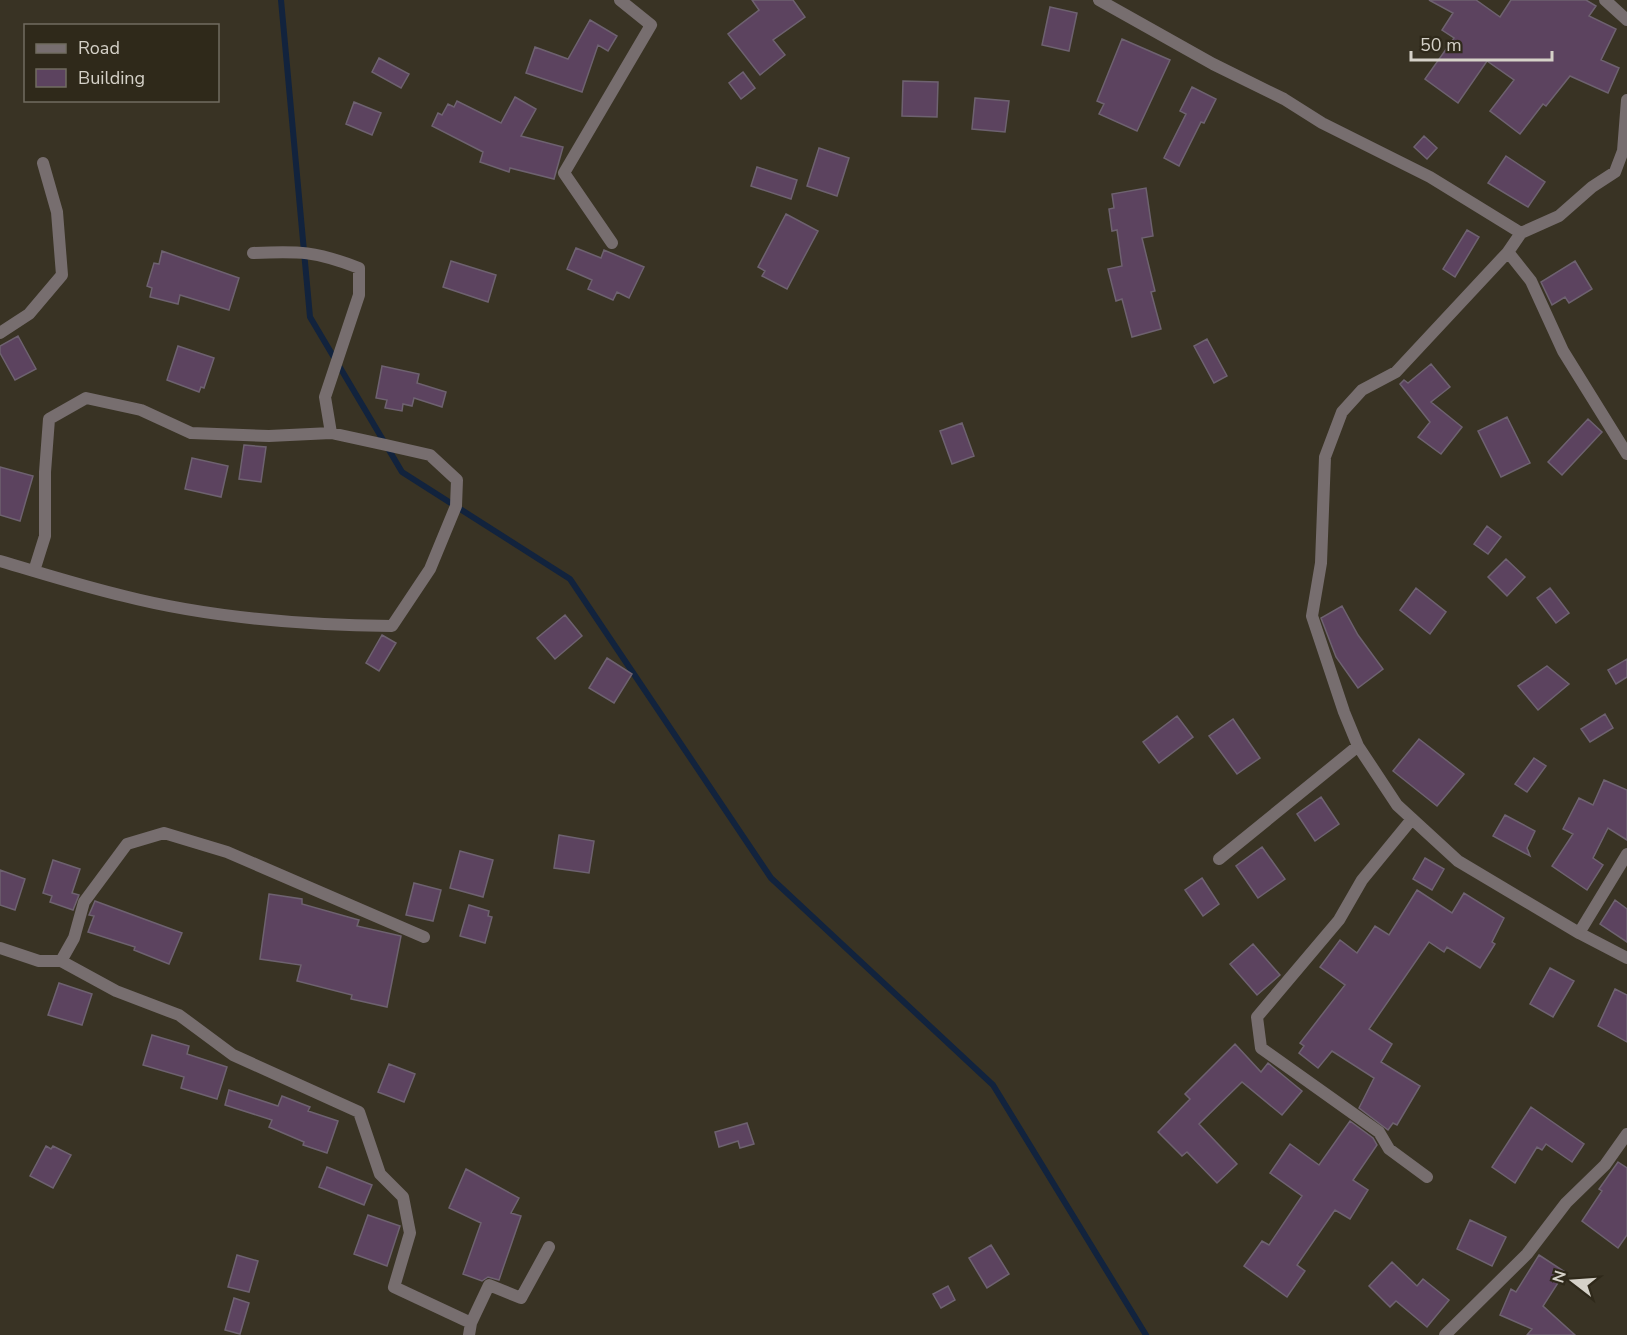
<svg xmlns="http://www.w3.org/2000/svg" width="1627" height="1335" font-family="'Nunito Sans',sans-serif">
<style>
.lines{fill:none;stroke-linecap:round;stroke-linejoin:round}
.stream{stroke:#12233d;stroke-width:6}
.building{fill:#5c435f;stroke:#6e6270;stroke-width:1.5}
.minor{stroke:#776e6f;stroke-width:12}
</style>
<rect width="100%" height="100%" fill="#393324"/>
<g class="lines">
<path class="stream" d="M 281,0 L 310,317 L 402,472 L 570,579 L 771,878 L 993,1085 L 1146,1335"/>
</g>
<path class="building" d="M 752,0 L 793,0 L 805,17 L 773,40 L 785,55 L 760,75 L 728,34 L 759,10 Z
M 1429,0 L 1476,0 L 1500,17 L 1511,0 L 1586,0 L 1596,6 L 1589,16 L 1616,29 L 1601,60 L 1619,68 L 1608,93 L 1570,76 L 1546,106 L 1543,104 L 1520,134 L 1490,111 L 1514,80 L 1487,61 L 1458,103 L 1425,79 L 1454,38 L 1442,30 L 1453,13 Z
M 1050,7 L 1077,13 L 1069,51 L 1042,45 Z
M 590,20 L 617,36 L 608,51 L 598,45 L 582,92 L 526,73 L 535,47 L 568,59 Z
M 1122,39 L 1170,60 L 1137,131 L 1099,114 L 1104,104 L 1097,101 Z
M 379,58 L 409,74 L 401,88 L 372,72 Z
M 743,72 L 755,88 L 741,99 L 729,83 Z
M 903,81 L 938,82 L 937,117 L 902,116 Z
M 1192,87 L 1216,99 L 1204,123 L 1201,122 L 1179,166 L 1164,158 L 1186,114 L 1180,111 Z
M 515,97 L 536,109 L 521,136 L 563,147 L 554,179 L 510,168 L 509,172 L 480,162 L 483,152 L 432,126 L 438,113 L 442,115 L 448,104 L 454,107 L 457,101 L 501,123 Z
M 975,98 L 1009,101 L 1005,132 L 972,129 Z
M 354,102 L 381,113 L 372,135 L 346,124 Z
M 1424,136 L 1437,148 L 1427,159 L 1414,147 Z
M 819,148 L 849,158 L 837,196 L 807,186 Z
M 1506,156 L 1545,182 L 1528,207 L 1488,183 Z
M 757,167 L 797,180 L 791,199 L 751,186 Z
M 1146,188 L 1153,236 L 1142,238 L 1155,291 L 1151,292 L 1161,329 L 1132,337 L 1122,299 L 1116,301 L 1108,269 L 1122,266 L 1117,230 L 1112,231 L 1109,209 L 1114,208 L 1112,194 Z
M 786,214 L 818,231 L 787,289 L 762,276 L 765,271 L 758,267 Z
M 1467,230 L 1479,237 L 1455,277 L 1443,269 Z
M 576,248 L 601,258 L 604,250 L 644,267 L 629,298 L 617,292 L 613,300 L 588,289 L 592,280 L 567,269 Z
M 162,251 L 239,278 L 229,310 L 180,295 L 178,304 L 150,297 L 152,288 L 147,286 L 154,263 L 159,264 Z
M 451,261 L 496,275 L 488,302 L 443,287 Z
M 1575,261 L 1592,289 L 1569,303 L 1565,297 L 1552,305 L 1541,282 Z
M 18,336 L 36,369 L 15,380 L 0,353 L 0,346 Z
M 1207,339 L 1227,376 L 1214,383 L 1194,346 Z
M 178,346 L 214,358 L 204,388 L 201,387 L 199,392 L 167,380 Z
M 1431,364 L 1450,387 L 1431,402 L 1462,427 L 1441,454 L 1418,437 L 1430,422 L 1400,384 L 1404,380 L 1408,383 Z
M 382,366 L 419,374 L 417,383 L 446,392 L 442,407 L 414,398 L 412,406 L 403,404 L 402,411 L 385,408 L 387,400 L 376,398 Z
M 1507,417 L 1530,463 L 1501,477 L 1478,431 Z
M 1588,419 L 1602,432 L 1562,475 L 1548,462 Z
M 962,423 L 974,456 L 952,464 L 940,431 Z
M 244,445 L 266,447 L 261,482 L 239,479 Z
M 192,458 L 228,466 L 221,497 L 185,489 Z
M 0,467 L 33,476 L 20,521 L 0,515 Z
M 1487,526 L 1501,537 L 1488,554 L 1474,544 Z
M 1506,559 L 1525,577 L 1507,596 L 1488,577 Z
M 1416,588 L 1446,612 L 1430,634 L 1400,610 Z
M 1550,588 L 1569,613 L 1556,623 L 1537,598 Z
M 1342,606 L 1358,635 L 1383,669 L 1358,688 L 1336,657 L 1321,618 Z
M 565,615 L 582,636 L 555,659 L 537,638 Z
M 382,635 L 396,643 L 379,671 L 366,663 Z
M 607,658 L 632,674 L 614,703 L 589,688 Z
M 1627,659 L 1627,677 L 1616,684 L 1608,670 Z
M 1547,666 L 1569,684 L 1538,710 L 1518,686 Z
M 1605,714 L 1613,728 L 1590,742 L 1581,729 Z
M 1177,716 L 1193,737 L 1159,763 L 1143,742 Z
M 1233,719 L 1260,758 L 1237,774 L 1209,736 Z
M 1419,739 L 1464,774 L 1437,806 L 1393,771 Z
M 1534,758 L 1546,766 L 1527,792 L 1515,784 Z
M 1604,780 L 1627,790 L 1627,840 L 1608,828 L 1593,858 L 1603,865 L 1587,890 L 1552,866 L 1573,834 L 1563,829 L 1579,798 L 1593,805 Z
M 1321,797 L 1339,824 L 1315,841 L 1297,814 Z
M 1505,815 L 1535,831 L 1527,848 L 1530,856 L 1493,836 Z
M 559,835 L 594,841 L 589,873 L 554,868 Z
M 1262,847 L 1285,879 L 1258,898 L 1236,866 Z
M 460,851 L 493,860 L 483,897 L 450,888 Z
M 1425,858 L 1444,869 L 1432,890 L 1413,879 Z
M 53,860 L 80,869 L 72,893 L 79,895 L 73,910 L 50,902 L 52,896 L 43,893 Z
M 0,870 L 25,879 L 15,910 L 0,905 Z
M 1202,878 L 1219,904 L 1203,916 L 1185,890 Z
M 414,883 L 441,890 L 433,921 L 406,915 Z
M 1417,890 L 1452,913 L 1464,893 L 1504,918 L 1492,942 L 1495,944 L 1480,968 L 1447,947 L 1444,952 L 1429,942 L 1369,1029 L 1392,1044 L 1381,1062 L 1420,1086 L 1397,1125 L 1393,1123 L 1388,1130 L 1359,1108 L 1374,1078 L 1332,1051 L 1318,1068 L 1299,1053 L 1304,1046 L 1300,1043 L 1345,985 L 1320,967 L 1340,940 L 1357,953 L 1375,926 L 1389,935 Z
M 269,894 L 302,899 L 302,904 L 359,920 L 357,926 L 401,936 L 387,1007 L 351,999 L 352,995 L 297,981 L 301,965 L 260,959 Z
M 1615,900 L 1627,909 L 1627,942 L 1600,924 Z
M 95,901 L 182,933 L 169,964 L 134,950 L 135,947 L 88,932 L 94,916 L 89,915 Z
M 469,905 L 489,911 L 488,916 L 492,917 L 485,943 L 460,936 Z
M 1253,944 L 1280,975 L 1257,995 L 1230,964 Z
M 1550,968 L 1574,981 L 1553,1017 L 1530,1004 Z
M 59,983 L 92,994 L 82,1025 L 48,1015 Z
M 1615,989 L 1627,995 L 1627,1042 L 1598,1026 Z
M 152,1035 L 189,1046 L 187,1054 L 227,1067 L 217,1099 L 181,1088 L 184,1077 L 143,1065 Z
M 1235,1044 L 1261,1072 L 1268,1063 L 1302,1091 L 1282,1115 L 1242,1082 L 1199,1124 L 1237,1164 L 1217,1183 L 1187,1152 L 1182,1156 L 1158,1132 L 1190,1099 L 1185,1094 Z
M 389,1064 L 415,1074 L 404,1102 L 378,1092 Z
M 229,1090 L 278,1106 L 282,1096 L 310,1107 L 308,1111 L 338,1121 L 327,1153 L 303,1145 L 304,1142 L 269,1127 L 272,1120 L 225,1105 Z
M 1531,1107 L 1584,1144 L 1572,1162 L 1546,1144 L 1542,1150 L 1537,1147 L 1515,1183 L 1492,1167 Z
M 1350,1121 L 1373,1138 L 1377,1145 L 1353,1180 L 1368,1190 L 1350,1219 L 1335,1210 L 1297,1265 L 1305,1271 L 1287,1297 L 1244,1266 L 1262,1241 L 1269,1245 L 1302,1196 L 1270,1173 L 1290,1144 L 1319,1165 Z
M 747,1123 L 754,1144 L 740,1148 L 738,1141 L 719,1147 L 715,1132 Z
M 46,1146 L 51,1149 L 53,1146 L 71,1155 L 53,1188 L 30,1176 Z
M 1618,1162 L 1627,1168 L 1627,1235 L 1618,1248 L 1582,1221 L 1602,1191 L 1599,1189 Z
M 327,1167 L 372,1185 L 364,1205 L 319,1187 Z
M 466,1169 L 519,1198 L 511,1213 L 521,1216 L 499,1280 L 488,1277 L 482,1281 L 463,1274 L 481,1223 L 449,1208 Z
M 368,1215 L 400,1226 L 387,1266 L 354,1254 Z
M 1470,1220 L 1506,1237 L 1492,1266 L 1457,1249 Z
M 991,1245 L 1009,1274 L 987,1288 L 969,1258 Z
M 237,1255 L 258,1261 L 249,1292 L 228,1287 Z
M 1539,1255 L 1565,1272 L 1543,1306 L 1575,1335 L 1527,1335 L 1532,1329 L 1500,1315 L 1511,1289 L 1516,1292 Z
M 1392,1262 L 1417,1286 L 1423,1279 L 1449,1300 L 1427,1327 L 1396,1301 L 1390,1307 L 1369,1286 Z
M 948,1286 L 955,1300 L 941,1308 L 933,1294 Z
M 234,1298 L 249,1303 L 240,1334 L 225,1330 Z"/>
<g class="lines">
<path class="minor" d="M 1099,0 L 1213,64 L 1284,99 L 1322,123 L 1430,177 L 1521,233 L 1559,216 L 1592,187 L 1615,172 L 1623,151 L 1627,100
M 1605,0 L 1627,20
M 1521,233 L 1508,252 L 1531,281 L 1563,351 L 1627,454
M 612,243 L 564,173 L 651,25 L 620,0
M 1508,252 L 1396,372 L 1362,390 L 1342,412 L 1325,457 L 1321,563 L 1312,616 L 1344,712 L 1358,746 L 1397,805 L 1458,861 L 1579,933
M 253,253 C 300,251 315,251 359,268 L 359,295 L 325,397 L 331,433
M 0,333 L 29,314 L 62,275 L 57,212 L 43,163
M 0,561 C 41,573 82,586 124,596 C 210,618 303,625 392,626 L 430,569 L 456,506 L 457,480 L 430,455 L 386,445 L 331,433 L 269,436 L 191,433 L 141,410 L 86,398 L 49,419 L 45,472 L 45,536 L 34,571
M 1412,819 L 1362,880 L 1339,920 L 1257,1017 L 1261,1048 L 1379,1132 L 1389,1149 L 1427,1177
M 1627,854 L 1579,933 L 1627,958
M 1219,859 L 1358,746
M 0,948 L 39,961 L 61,961 L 74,938 L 84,902 L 127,844 L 164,833 L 227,852 L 424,937
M 61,961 L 116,991 L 179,1015 L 233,1055 L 359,1112 L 380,1174 L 403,1197 L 410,1233 L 394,1287 L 471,1323
M 469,1335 L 471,1323 L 489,1285 L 521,1298 L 549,1247
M 1445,1335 L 1527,1254 L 1566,1203 L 1605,1165 L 1627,1134"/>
</g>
<rect x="24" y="24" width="195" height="78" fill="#2f291a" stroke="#716c60" stroke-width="1.5"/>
<rect x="36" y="44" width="30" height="9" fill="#776e6f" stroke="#716c60" stroke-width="1.5"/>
<text x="78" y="54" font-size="18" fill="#d5d1c8">Road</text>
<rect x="36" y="69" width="30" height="18" fill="#5c435f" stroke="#716c60" stroke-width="1.5"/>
<text x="78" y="84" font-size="18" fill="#d5d1c8">Building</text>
<g transform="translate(1573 1281) rotate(287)" stroke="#2f291a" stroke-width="4.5" paint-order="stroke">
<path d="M0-4.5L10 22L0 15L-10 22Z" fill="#d5d1c8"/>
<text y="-9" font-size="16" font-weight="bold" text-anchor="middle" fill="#d5d1c8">N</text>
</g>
<path d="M1411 51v9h141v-9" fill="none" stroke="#d5d1c8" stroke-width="3"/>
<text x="1420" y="51" font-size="18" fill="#d5d1c8" stroke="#2f291a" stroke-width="4.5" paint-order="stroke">50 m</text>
</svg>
